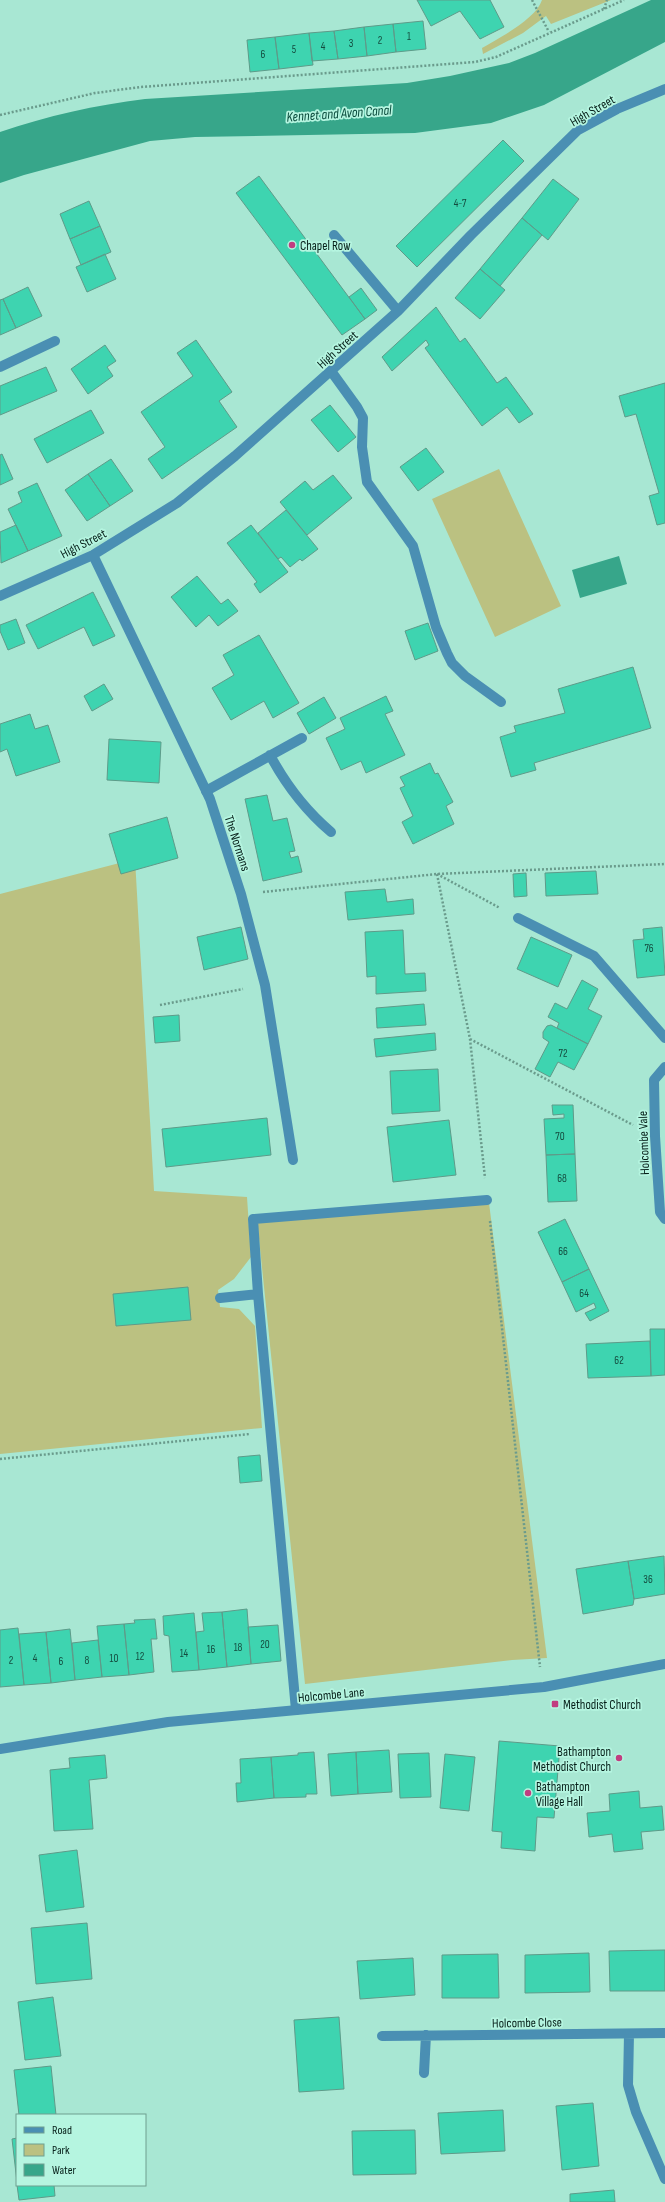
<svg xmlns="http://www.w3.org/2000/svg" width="665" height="2202" font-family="'Sofia Sans Condensed',sans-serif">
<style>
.green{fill:#bbc181}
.water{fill:#37a68a}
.building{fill:#3ed4b0;stroke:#5e9b89}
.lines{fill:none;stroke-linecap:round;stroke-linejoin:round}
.path{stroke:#6a9b8c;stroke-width:2.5;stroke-dasharray:2 2;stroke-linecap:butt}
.lane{stroke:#4a8fb3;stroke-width:10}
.street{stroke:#4a8fb3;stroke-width:10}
.poi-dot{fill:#c13d80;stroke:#b5f5e0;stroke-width:1.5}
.labels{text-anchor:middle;stroke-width:3.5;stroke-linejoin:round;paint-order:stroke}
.number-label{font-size:11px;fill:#144c3f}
.street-label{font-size:13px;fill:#061f19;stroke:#b5f5e0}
.poi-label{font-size:13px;fill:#061f19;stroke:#b5f5e0;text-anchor:start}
.water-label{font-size:14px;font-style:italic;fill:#08493a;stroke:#b5f5e0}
</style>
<rect width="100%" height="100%" fill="#a8e7d3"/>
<path class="green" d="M 542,0 L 611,0 L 551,24 L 546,16 L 523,33 L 483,54 L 482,48 C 499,38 536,19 542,0 Z
M 499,469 L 561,606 L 495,637 L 432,499 Z
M 135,859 L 154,1191 L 247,1197 L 251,1257 L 234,1279 L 218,1290 L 220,1307 L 239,1309 L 255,1326 L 262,1428 L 0,1454 L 0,894 Z
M 489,1203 L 547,1658 L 512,1660 L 305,1684 L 257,1219 Z"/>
<path class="water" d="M 651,0 L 665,0 L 665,42 L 544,105 L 491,123 L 415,133 L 195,137 L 150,141 L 24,175 L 0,183 L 0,132 C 47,116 96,105 145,99 L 407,83 L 450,76 L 509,63 L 535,53 Z
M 619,556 L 627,584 L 580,598 L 572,570 Z"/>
<path class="building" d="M 417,0 L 490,0 L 504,27 L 480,39 L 460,11 L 431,26 Z
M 423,21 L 426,49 L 396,52 L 393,24 Z
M 393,24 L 396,52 L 367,56 L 364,27 Z
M 364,27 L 367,56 L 338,59 L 334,31 Z
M 334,31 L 338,59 L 312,61 L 309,33 Z
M 309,33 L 313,65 L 279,69 L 275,37 Z
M 275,37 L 279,69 L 250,72 L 247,40 Z
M 503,140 L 524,161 L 417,267 L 396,246 Z
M 259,176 L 365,319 L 342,335 L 236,193 Z
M 553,179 L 579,199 L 548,240 L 522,218 Z
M 89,201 L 100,226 L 70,239 L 60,214 Z
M 522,218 L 542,235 L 500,286 L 480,269 Z
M 100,226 L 111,252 L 81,265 L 70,239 Z
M 105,254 L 116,279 L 87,292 L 76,267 Z
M 480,269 L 505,290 L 480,319 L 455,298 Z
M 28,287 L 42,316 L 16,328 L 3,299 Z
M 361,288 L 377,310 L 365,319 L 349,297 Z
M 3,299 L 16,328 L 0,335 L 0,300 Z
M 436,307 L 460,342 L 465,338 L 497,383 L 506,377 L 533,414 L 519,423 L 507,407 L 482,426 L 425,348 L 429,345 L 426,340 L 392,371 L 382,357 Z
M 196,340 L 232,392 L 219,401 L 237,427 L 162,479 L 148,459 L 165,447 L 141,412 L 193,376 L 177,353 Z
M 105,345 L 116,361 L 107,367 L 113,376 L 88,394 L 71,369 Z
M 46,367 L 57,391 L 0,415 L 0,386 Z
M 665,383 L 665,523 L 657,525 L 649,496 L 659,493 L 636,414 L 625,417 L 619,396 Z
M 330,405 L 356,437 L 338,452 L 311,420 Z
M 91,410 L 104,433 L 47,463 L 34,439 Z
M 426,448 L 444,472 L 418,491 L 400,467 Z
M 2,454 L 13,479 L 0,485 L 0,455 Z
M 111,459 L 133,491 L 110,506 L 88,474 Z
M 88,474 L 110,506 L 87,521 L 65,490 Z
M 333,475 L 352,498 L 307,535 L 280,502 L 305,481 L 313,490 Z
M 37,483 L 62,536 L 28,551 L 8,509 L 22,502 L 18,492 Z
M 286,510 L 318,549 L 302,561 L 300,559 L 290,567 L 281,557 L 278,559 L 258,533 Z
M 16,525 L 28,551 L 1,563 L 0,532 Z
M 251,525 L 288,572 L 260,593 L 254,584 L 257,582 L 227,543 Z
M 197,576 L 221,604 L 228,599 L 238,611 L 218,626 L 209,615 L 196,627 L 171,597 Z
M 93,592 L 115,636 L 93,646 L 84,627 L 38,649 L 26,625 Z
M 16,619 L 25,643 L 8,650 L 0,631 L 0,625 Z
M 428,623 L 438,651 L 415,660 L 405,631 Z
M 259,635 L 299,703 L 273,718 L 264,701 L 231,720 L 212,688 L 234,675 L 223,655 Z
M 633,667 L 651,728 L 534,763 L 536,770 L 511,777 L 500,737 L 516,732 L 514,726 L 565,713 L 558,689 Z
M 104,684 L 113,699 L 92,711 L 84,696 Z
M 386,696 L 393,711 L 385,714 L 405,755 L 366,773 L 361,761 L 341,770 L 326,738 L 345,729 L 340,718 Z
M 324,697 L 336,718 L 309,734 L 297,713 Z
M 30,714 L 35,729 L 48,725 L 60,762 L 16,776 L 7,749 L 0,752 L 0,724 Z
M 109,739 L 161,742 L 159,783 L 107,780 Z
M 430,763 L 435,774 L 438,773 L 453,802 L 446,806 L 454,824 L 413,844 L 402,822 L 413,816 L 400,788 L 405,786 L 400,777 Z
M 267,795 L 273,821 L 287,818 L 295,851 L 289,852 L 291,858 L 298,856 L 302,872 L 263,881 L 245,799 Z
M 167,817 L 178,858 L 121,874 L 109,834 Z
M 596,871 L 598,894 L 546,896 L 545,873 Z
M 526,873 L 527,896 L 514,897 L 513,874 Z
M 385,889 L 387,902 L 413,899 L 414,914 L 348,920 L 345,892 Z
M 241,927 L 248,959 L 204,970 L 197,937 Z
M 662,927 L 665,975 L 637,978 L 633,940 L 644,939 L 643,929 Z
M 403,930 L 405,974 L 425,973 L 426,991 L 376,994 L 376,976 L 367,977 L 365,932 Z
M 531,937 L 572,955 L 558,987 L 517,969 Z
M 582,980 L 598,989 L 588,1009 L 602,1016 L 588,1044 L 557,1028 L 559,1023 L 548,1017 L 555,1003 L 567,1009 Z
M 424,1004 L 426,1025 L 377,1028 L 376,1008 Z
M 179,1015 L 180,1041 L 155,1043 L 153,1017 Z
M 551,1025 L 588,1044 L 574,1070 L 558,1062 L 550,1077 L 535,1069 L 549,1042 L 543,1038 L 543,1032 L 547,1026 Z
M 435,1033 L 436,1050 L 376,1057 L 374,1039 Z
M 438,1069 L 440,1111 L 392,1114 L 390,1071 Z
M 552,1105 L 573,1105 L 575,1154 L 546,1155 L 544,1119 L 564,1118 L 564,1114 L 553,1115 Z
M 267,1118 L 271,1155 L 166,1167 L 162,1129 Z
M 449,1120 L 456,1175 L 393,1182 L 387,1127 Z
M 575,1154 L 577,1201 L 548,1202 L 546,1155 Z
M 565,1219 L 589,1269 L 562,1282 L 538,1232 Z
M 589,1269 L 609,1311 L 590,1321 L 585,1313 L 596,1308 L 594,1303 L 576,1312 L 562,1282 Z
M 188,1287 L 191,1320 L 116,1326 L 113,1294 Z
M 650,1329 L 665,1329 L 665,1375 L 651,1376 Z
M 650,1341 L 651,1376 L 588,1378 L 586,1344 Z
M 260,1455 L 262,1481 L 240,1483 L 238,1457 Z
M 664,1556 L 665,1594 L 634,1599 L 628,1561 Z
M 628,1561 L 634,1599 L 633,1605 L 583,1614 L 576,1569 Z
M 247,1609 L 251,1664 L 227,1667 L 222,1612 Z
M 222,1612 L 227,1667 L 199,1670 L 196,1632 L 204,1631 L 202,1613 Z
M 194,1613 L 199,1670 L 172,1672 L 169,1636 L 164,1635 L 163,1616 Z
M 155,1619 L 157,1639 L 151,1639 L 154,1672 L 129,1675 L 124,1624 L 135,1623 L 134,1620 Z
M 124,1624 L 129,1675 L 102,1677 L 97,1626 Z
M 278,1625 L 281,1661 L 251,1664 L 248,1627 Z
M 18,1628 L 24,1685 L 0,1687 L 0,1630 Z
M 70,1629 L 75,1680 L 51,1683 L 46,1632 Z
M 46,1632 L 51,1683 L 24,1685 L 19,1634 Z
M 98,1640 L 102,1677 L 75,1680 L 72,1643 Z
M 499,1741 L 560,1746 L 554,1818 L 537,1817 L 535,1851 L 501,1848 L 502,1832 L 492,1831 Z
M 389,1750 L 392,1792 L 358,1794 L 356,1752 Z
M 314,1752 L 317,1794 L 306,1794 L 306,1797 L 274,1798 L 271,1757 L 298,1755 L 298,1753 Z
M 356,1752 L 358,1794 L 331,1796 L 328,1754 Z
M 429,1753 L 431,1797 L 400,1798 L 398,1754 Z
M 445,1754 L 475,1757 L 469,1811 L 440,1808 Z
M 105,1755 L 107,1778 L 89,1780 L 93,1829 L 54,1831 L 50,1770 L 70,1768 L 69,1758 Z
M 271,1757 L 274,1798 L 237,1802 L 236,1783 L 241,1783 L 240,1759 Z
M 639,1791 L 640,1808 L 662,1806 L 664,1830 L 641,1832 L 643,1849 L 614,1852 L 612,1834 L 589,1837 L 587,1813 L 610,1811 L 609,1794 Z
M 77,1850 L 84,1907 L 46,1912 L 39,1855 Z
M 87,1923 L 92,1979 L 36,1984 L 31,1928 Z
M 665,1950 L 665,1991 L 610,1991 L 609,1951 Z
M 589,1953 L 590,1992 L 525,1993 L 525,1955 Z
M 498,1954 L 499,1998 L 442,1998 L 442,1955 Z
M 413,1958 L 415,1995 L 360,1999 L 357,1961 Z
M 53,1997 L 61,2056 L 25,2060 L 18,2002 Z
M 339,2017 L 344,2089 L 299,2092 L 294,2020 Z
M 51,2066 L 56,2115 L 19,2115 L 14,2070 Z
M 593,2103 L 599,2166 L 562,2170 L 556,2106 Z
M 503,2110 L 505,2151 L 441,2154 L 438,2113 Z
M 415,2130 L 416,2174 L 353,2175 L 352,2131 Z
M 17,2138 L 17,2182 L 12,2139 Z
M 17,2185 L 54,2185 L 55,2196 L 19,2200 Z
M 614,2190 L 615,2202 L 570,2202 L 570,2194 Z"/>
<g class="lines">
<path class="path" d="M 532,0 L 549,32
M 604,9 L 607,0
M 0,115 L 95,93 L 141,87 L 475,62 L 496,57 L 624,0
M 437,874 L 470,1039 L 485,1178
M 437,874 L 500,908
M 263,892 L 437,874 L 665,864
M 160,1005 L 243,989
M 470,1039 L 633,1125
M 490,1221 L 540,1667
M 0,1459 L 250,1434"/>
<path class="lane" d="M 331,371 L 357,407 L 363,418 L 362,447 L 367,482 L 413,546 L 436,627 L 447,653 L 452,663 L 465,676 L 501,702
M 270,755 C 286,785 305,810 331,832
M 206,791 L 302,738
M 518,918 L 594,956 L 665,1038
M 258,1294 L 253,1219 L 487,1200
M 220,1298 L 258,1294 L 296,1710"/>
<path class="street" d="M 334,235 L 398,311
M 0,367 L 55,341
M 93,555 L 210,799 L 241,894 L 265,985 L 293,1160
M 0,596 L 93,555 L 177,503 L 235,456 L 398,311 L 471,235 L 578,130 L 617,109 L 665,89
M 665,1067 L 654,1080 L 655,1136 L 660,1212 L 665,1219
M 0,1749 L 168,1722 L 544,1687 L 665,1664
M 629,2034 L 628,2085 L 636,2112 L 665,2179
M 382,2036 L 665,2033
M 424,2073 L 426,2035"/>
</g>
<g class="poi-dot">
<circle cx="292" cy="245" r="4"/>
<rect x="551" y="1700" width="8" height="8" rx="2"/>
<circle cx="619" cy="1758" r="4"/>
<circle cx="528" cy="1793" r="4"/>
</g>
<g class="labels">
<g class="number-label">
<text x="409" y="40">1</text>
<text x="380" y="44">2</text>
<text x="351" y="47">3</text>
<text x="323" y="50">4</text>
<text x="294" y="53">5</text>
<text x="263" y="58">6</text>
<text x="460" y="207">4-7</text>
<text x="649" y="952">76</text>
<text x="563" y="1057">72</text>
<text x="560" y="1140">70</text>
<text x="562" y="1182">68</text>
<text x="563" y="1255">66</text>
<text x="584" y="1297">64</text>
<text x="619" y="1364">62</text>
<text x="648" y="1583">36</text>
<text x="265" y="1648">20</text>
<text x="238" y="1651">18</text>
<text x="211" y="1653">16</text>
<text x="184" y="1657">14</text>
<text x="140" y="1660">12</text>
<text x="35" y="1662">4</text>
<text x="114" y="1662">10</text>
<text x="11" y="1664">2</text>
<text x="87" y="1664">8</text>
<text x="61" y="1665">6</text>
</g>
<g class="street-label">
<text transform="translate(592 110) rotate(-30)" y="5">High Street</text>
<text transform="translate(337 349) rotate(-42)" y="5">High Street</text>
<text transform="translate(83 543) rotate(-27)" y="5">High Street</text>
<text transform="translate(238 843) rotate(72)" y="5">The Normans</text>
<text transform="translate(643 1143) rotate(-92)" y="5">Holcombe Vale</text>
<text transform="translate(331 1694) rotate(-5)" y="5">Holcombe Lane</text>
<text transform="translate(527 2022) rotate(-1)" y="5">Holcombe Close</text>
</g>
<g class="poi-label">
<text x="300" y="250">Chapel Row</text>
<text x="563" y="1709">Methodist Church</text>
<text x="611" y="1756" text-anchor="end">Bathampton<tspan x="611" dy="15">Methodist Church</tspan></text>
<text x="536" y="1791">Bathampton<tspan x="536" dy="15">Village Hall</tspan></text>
</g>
<g class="water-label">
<text transform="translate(339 113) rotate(-4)" y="5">Kennet and Avon Canal</text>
</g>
</g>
<rect x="16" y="2114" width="130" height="72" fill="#b5f5e0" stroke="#6f9f90"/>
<rect x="24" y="2127" width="20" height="6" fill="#4a8fb3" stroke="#6f9f90"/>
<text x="52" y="2134" font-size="12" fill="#061f19">Road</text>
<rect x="24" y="2144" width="20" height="12" fill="#bbc181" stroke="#6f9f90"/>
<text x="52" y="2154" font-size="12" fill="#061f19">Park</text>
<rect x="24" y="2164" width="20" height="12" fill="#37a68a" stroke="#6f9f90"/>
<text x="52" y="2174" font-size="12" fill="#061f19">Water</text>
</svg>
